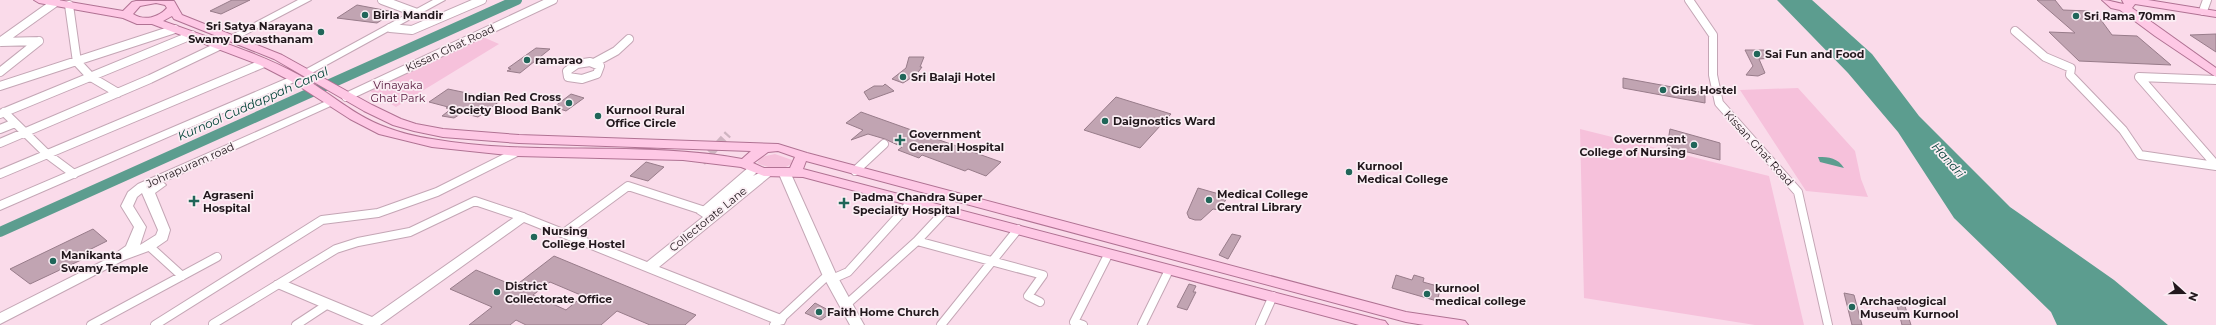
<svg xmlns="http://www.w3.org/2000/svg" width="2216" height="325" font-family="Montserrat,sans-serif">
<style>
.green{fill:#f6c1db}
.water{fill:#5c9d8f}
.lines{fill:none;stroke-linecap:round;stroke-linejoin:round}
.canal{stroke:#5c9d8f;stroke-width:10}
.building{fill:#c1a4b2;stroke:#987c8a;fill-rule:evenodd}
.street-tunnel{stroke:#cfb4c1;stroke-width:8;stroke-dasharray:8 4;stroke-linecap:butt}
.street-casing{stroke:#c4a6b5;stroke-width:10}
.secondary-casing{stroke:#c4a6b5;stroke-width:2}
.primary-casing{stroke:#b07293;stroke-width:2}
.street{stroke:#fff;stroke-width:8}
.secondary{fill:#fff;fill-rule:evenodd}
.primary{fill:#fec8e5;fill-rule:evenodd}
.poi-dot{fill:#206659;stroke:#fbeef4;stroke-width:1.5}
.labels{text-anchor:middle;stroke-width:3.5;stroke-linejoin:round;paint-order:stroke}
.poi-label{font-size:11px;font-weight:bold;fill:#22181d;stroke:#fbeef4;text-anchor:start}
.street-label{font-size:11px;fill:#22181d;stroke:#fbeef4}
.park-label{font-size:11px;fill:#55173c;stroke:#fbeef4}
.water-label{font-size:12px;font-style:italic;fill:#024137;stroke:#fbeef4}
</style>
<rect width="100%" height="100%" fill="#fadbea"/>
<path class="green" d="M 483,37 L 499,44 L 396,107 L 370,91 Z
M 1798,88 L 1855,151 L 1861,179 L 1868,197 L 1806,191 L 1740,90 Z
M 1580,129 L 1769,176 L 1804,325 L 1755,325 L 1584,298 Z
M 775,154 L 792,160 L 791,164 C 781,172 768,168 757,163 L 761,157 Z"/>
<path class="water" d="M 1777,0 L 1812,0 L 1872,54 L 1919,116 L 2010,207 L 2114,280 L 2168,325 L 2057,325 L 2051,312 L 1954,218 L 1898,132 L 1848,73 Z
M 1818,157 C 1829,157 1838,158 1844,168 L 1820,162 Z"/>
<g class="lines">
<path class="canal" d="M 0,232 L 517,0"/>
</g>
<path class="building" d="M 232,0 L 250,0 L 221,14 L 210,11 Z
M 2037,0 L 2055,0 L 2063,10 L 2089,11 L 2101,20 L 2112,35 L 2137,36 L 2171,65 L 2079,61 L 2049,32 L 2075,33 Z
M 357,5 L 394,12 L 377,23 L 337,18 Z
M 2216,34 L 2216,52 L 2190,35 Z
M 536,48 L 550,49 L 520,73 L 507,71 L 511,69 L 508,68 Z
M 1745,50 L 1764,50 L 1772,58 L 1759,59 L 1765,73 L 1758,76 L 1746,75 L 1753,66 Z
M 909,57 L 924,57 L 920,67 L 922,67 L 916,75 L 903,83 L 892,79 L 906,68 Z
M 1623,78 L 1705,93 L 1705,103 L 1623,88 Z
M 885,84 L 894,91 L 869,100 L 864,92 L 874,86 L 883,86 Z
M 448,89 L 467,93 L 500,101 L 478,117 L 462,113 L 454,118 L 442,116 L 451,109 L 446,108 L 448,107 L 429,102 Z
M 571,94 L 584,98 L 566,111 L 554,107 Z
M 1116,97 L 1171,114 L 1140,148 L 1084,130 Z
M 861,112 L 1001,162 L 986,176 L 968,169 L 965,171 L 922,155 L 919,158 L 898,150 L 902,147 L 885,139 L 868,134 L 851,140 L 863,130 L 846,123 Z
M 1670,129 L 1720,143 L 1720,160 L 1667,147 Z
M 646,162 L 664,167 L 648,181 L 630,176 Z
M 1198,188 L 1219,194 L 1222,191 L 1230,192 L 1220,210 L 1213,209 L 1201,220 L 1195,220 L 1189,218 L 1187,213 Z
M 93,229 L 107,241 L 89,250 L 96,253 L 30,284 L 10,269 Z
M 1232,234 L 1241,236 L 1228,259 L 1219,255 Z
M 554,256 L 696,315 L 685,325 L 650,325 L 617,311 L 601,325 L 526,325 L 516,320 L 510,325 L 469,325 L 492,307 L 450,289 L 476,270 L 515,286 ZM 550,282 L 583,296 L 566,310 L 533,295 Z
M 1396,275 L 1412,280 L 1414,275 L 1424,278 L 1423,282 L 1441,287 L 1437,301 L 1392,288 Z
M 1189,284 L 1196,286 L 1193,292 L 1196,292 L 1187,310 L 1177,307 Z
M 1844,293 L 1854,295 L 1862,325 L 1852,325 Z
M 1896,302 L 1904,303 L 1911,325 L 1902,325 Z
M 815,303 L 832,312 L 821,320 L 805,313 Z"/>
<g class="lines">
<path class="street-tunnel" d="M 702,162 L 728,134"/>
<defs>
<path id="street" d="M 382,0 L 417,13
M 1689,0 L 1713,35 L 1713,75 L 1719,103 L 1798,192 L 1828,325
M 69,5 L 77,62 L 91,77 L 118,93
M 2203,11 L 2207,0
M 390,28 L 412,30 L 482,0
M 2015,31 L 2045,57 L 2071,68 L 2070,75 L 2123,130 L 2140,155 L 2216,166
M 0,42 L 56,2
M 1,42 L 39,41
M 590,62 L 600,66 L 597,74 L 582,79 L 568,77 L 567,71 L 577,64 Z
M 594,63 L 616,51 L 629,39
M 0,72 L 39,41
M 2216,80 L 2139,77 L 2216,165
M 0,86 L 175,29
M 346,97 L 553,0
M 4,112 L 47,154 L 74,174
M 0,114 L 192,35
M 0,129 L 15,123
M 0,143 L 150,79 L 219,46
M 855,171 L 884,144
M 0,174 L 264,63
M 564,233 L 628,186 L 705,211
M 917,241 L 946,210
M 149,246 L 182,276
M 832,279 L 848,272 L 913,200
M 847,304 L 917,241 L 1043,275 L 1028,296 L 1040,302
M 213,324 L 336,249 L 358,242 L 410,232 L 475,201 L 523,217
M 91,325 L 217,257
M 155,325 L 322,220 L 378,213 L 437,192 L 517,152
M 296,325 L 328,304
M 774,325 L 829,274
M 941,325 L 1018,229
M 1083,325 L 1074,322 L 1108,255
M 1142,325 L 1169,270
M 1260,325 L 1273,296"/>
<path id="secondary" d="M 298,0 L 311,0 L 235,40 L 231,41 L 226,38 Z
M 433,0 L 445,0 L 310,74 L 302,74 L 301,72 Z
M 295,75 L 299,76 L 300,78 L 299,80 L 0,210 L 0,201 Z
M 331,99 L 335,100 L 337,102 L 335,104 L 163,182 L 166,185 L 155,193 L 170,230 L 167,240 L 154,249 L 124,260 L 0,324 L 0,313 L 109,258 L 126,246 L 134,227 L 121,206 L 128,192 L 138,184 ZM 142,193 L 158,230 L 156,235 L 140,245 L 146,227 L 133,206 L 137,197 Z
M 753,166 L 759,170 L 753,176 L 768,169 L 774,173 L 659,267 L 784,316 L 786,320 L 784,324 L 779,325 L 524,222 L 380,325 L 364,325 L 275,287 L 273,284 L 275,281 L 285,281 L 372,317 L 519,214 L 523,213 L 647,262 L 703,217 L 697,213 L 699,210 L 749,167 Z
M 785,170 L 791,174 L 836,274 L 864,325 L 850,325 L 822,274 L 779,174 Z"/>
<path id="primary" d="M 34,0 L 58,0 L 123,11 L 132,2 L 136,1 L 174,1 L 182,15 L 282,55 L 372,105 L 401,119 L 416,124 L 443,129 L 519,135 L 778,144 L 807,153 L 1406,312 L 1460,320 L 1465,321 L 1468,325 L 1424,325 L 1406,322 L 806,161 L 803,169 L 1380,320 L 1385,321 L 1388,325 L 1359,325 L 803,177 L 764,176 L 741,167 L 683,160 L 517,156 L 432,147 L 379,134 L 350,119 L 291,81 L 260,65 L 152,24 L 137,24 L 123,18 L 39,3 ZM 156,3 L 165,5 L 167,8 C 158,18 144,21 133,14 L 140,6 ZM 172,16 L 174,19 L 274,59 L 364,111 L 393,125 L 414,131 L 443,137 L 519,143 L 751,151 L 742,159 C 641,140 534,157 432,139 C 418,137 401,133 388,128 C 355,117 329,92 299,75 C 257,52 209,38 163,21 ZM 778,151 L 795,157 L 790,168 L 764,168 L 753,163 L 768,152 Z
M 2102,0 C 2110,0 2116,3 2124,4 L 2122,0 L 2148,0 L 2216,11 L 2216,17 L 2135,4 L 2132,8 L 2216,68 L 2216,77 L 2155,36 L 2120,10 L 2111,8 Z"/>
</defs>
<use href="#street" class="street-casing"/>
<use href="#secondary" class="secondary-casing"/>
<use href="#primary" class="primary-casing"/>
<use href="#street" class="street"/>
<use href="#secondary" class="secondary"/>
<use href="#primary" class="primary"/>
</g>
<g class="poi-dot">
<circle cx="365" cy="15" r="4"/>
<circle cx="2076" cy="16" r="4"/>
<circle cx="321" cy="32" r="4"/>
<circle cx="1757" cy="54" r="4"/>
<circle cx="527" cy="60" r="4"/>
<circle cx="903" cy="77" r="4"/>
<circle cx="1663" cy="90" r="4"/>
<circle cx="569" cy="103" r="4"/>
<circle cx="598" cy="116" r="4"/>
<circle cx="1105" cy="121" r="4"/>
<path d="M898 134h4v4h4v4h-4v4h-4v-4h-4v-4h4z"/>
<circle cx="1694" cy="145" r="4"/>
<circle cx="1349" cy="172" r="4"/>
<circle cx="1209" cy="200" r="4"/>
<path d="M192 195h4v4h4v4h-4v4h-4v-4h-4v-4h4z"/>
<path d="M842 197h4v4h4v4h-4v4h-4v-4h-4v-4h4z"/>
<circle cx="534" cy="237" r="4"/>
<circle cx="53" cy="261" r="4"/>
<circle cx="497" cy="292" r="4"/>
<circle cx="1427" cy="294" r="4"/>
<circle cx="1852" cy="307" r="4"/>
<circle cx="819" cy="312" r="4"/>
</g>
<g class="labels">
<g class="poi-label">
<text x="373" y="19">Birla Mandir</text>
<text x="2084" y="20">Sri Rama 70mm</text>
<text x="313" y="30" text-anchor="end">Sri Satya Narayana<tspan x="313" dy="13">Swamy Devasthanam</tspan></text>
<text x="1765" y="58">Sai Fun and Food</text>
<text x="535" y="64">ramarao</text>
<text x="911" y="81">Sri Balaji Hotel</text>
<text x="1671" y="94">Girls Hostel</text>
<text x="561" y="101" text-anchor="end">Indian Red Cross<tspan x="561" dy="13">Society Blood Bank</tspan></text>
<text x="606" y="114">Kurnool Rural<tspan x="606" dy="13">Office Circle</tspan></text>
<text x="1113" y="125">Daignostics Ward</text>
<text x="909" y="138">Government<tspan x="909" dy="13">General Hospital</tspan></text>
<text x="1686" y="143" text-anchor="end">Government<tspan x="1686" dy="13">College of Nursing</tspan></text>
<text x="1357" y="170">Kurnool<tspan x="1357" dy="13">Medical College</tspan></text>
<text x="1217" y="198">Medical College<tspan x="1217" dy="13">Central Library</tspan></text>
<text x="203" y="199">Agraseni<tspan x="203" dy="13">Hospital</tspan></text>
<text x="853" y="201">Padma Chandra Super<tspan x="853" dy="13">Speciality Hospital</tspan></text>
<text x="542" y="235">Nursing<tspan x="542" dy="13">College Hostel</tspan></text>
<text x="61" y="259">Manikanta<tspan x="61" dy="13">Swamy Temple</tspan></text>
<text x="505" y="290">District<tspan x="505" dy="13">Collectorate Office</tspan></text>
<text x="1435" y="292">kurnool<tspan x="1435" dy="13">medical college</tspan></text>
<text x="1860" y="305">Archaeological<tspan x="1860" dy="13">Museum Kurnool</tspan></text>
<text x="827" y="316">Faith Home Church</text>
</g>
<g class="street-label">
<text transform="translate(450 48) rotate(-25)" y="4">Kissan Ghat Road</text>
<text transform="translate(1759 148) rotate(48)" y="4">Kissan Ghat Road</text>
<text transform="translate(190 165) rotate(-24)" y="4">Johrapuram road</text>
<text transform="translate(708 219) rotate(-39)" y="4">Collectorate Lane</text>
</g>
<g class="park-label">
<text x="398" y="89">Vinayaka<tspan x="398" dy="13">Ghat Park</tspan></text>
</g>
<g class="water-label">
<text transform="translate(253 104) rotate(-24)" y="4">Kurnool Cuddappah Canal</text>
<text transform="translate(1948 160) rotate(48)" y="4">Handri</text>
</g>
</g>
<g transform="translate(2184 293) rotate(111)" stroke="#fbeef4" stroke-width="3" paint-order="stroke">
<path d="M0-3L7 15L0 10L-7 15Z" fill="#22181d"/>
<text y="-6" font-size="11" font-weight="bold" text-anchor="middle" fill="#22181d">N</text>
</g>
</svg>
